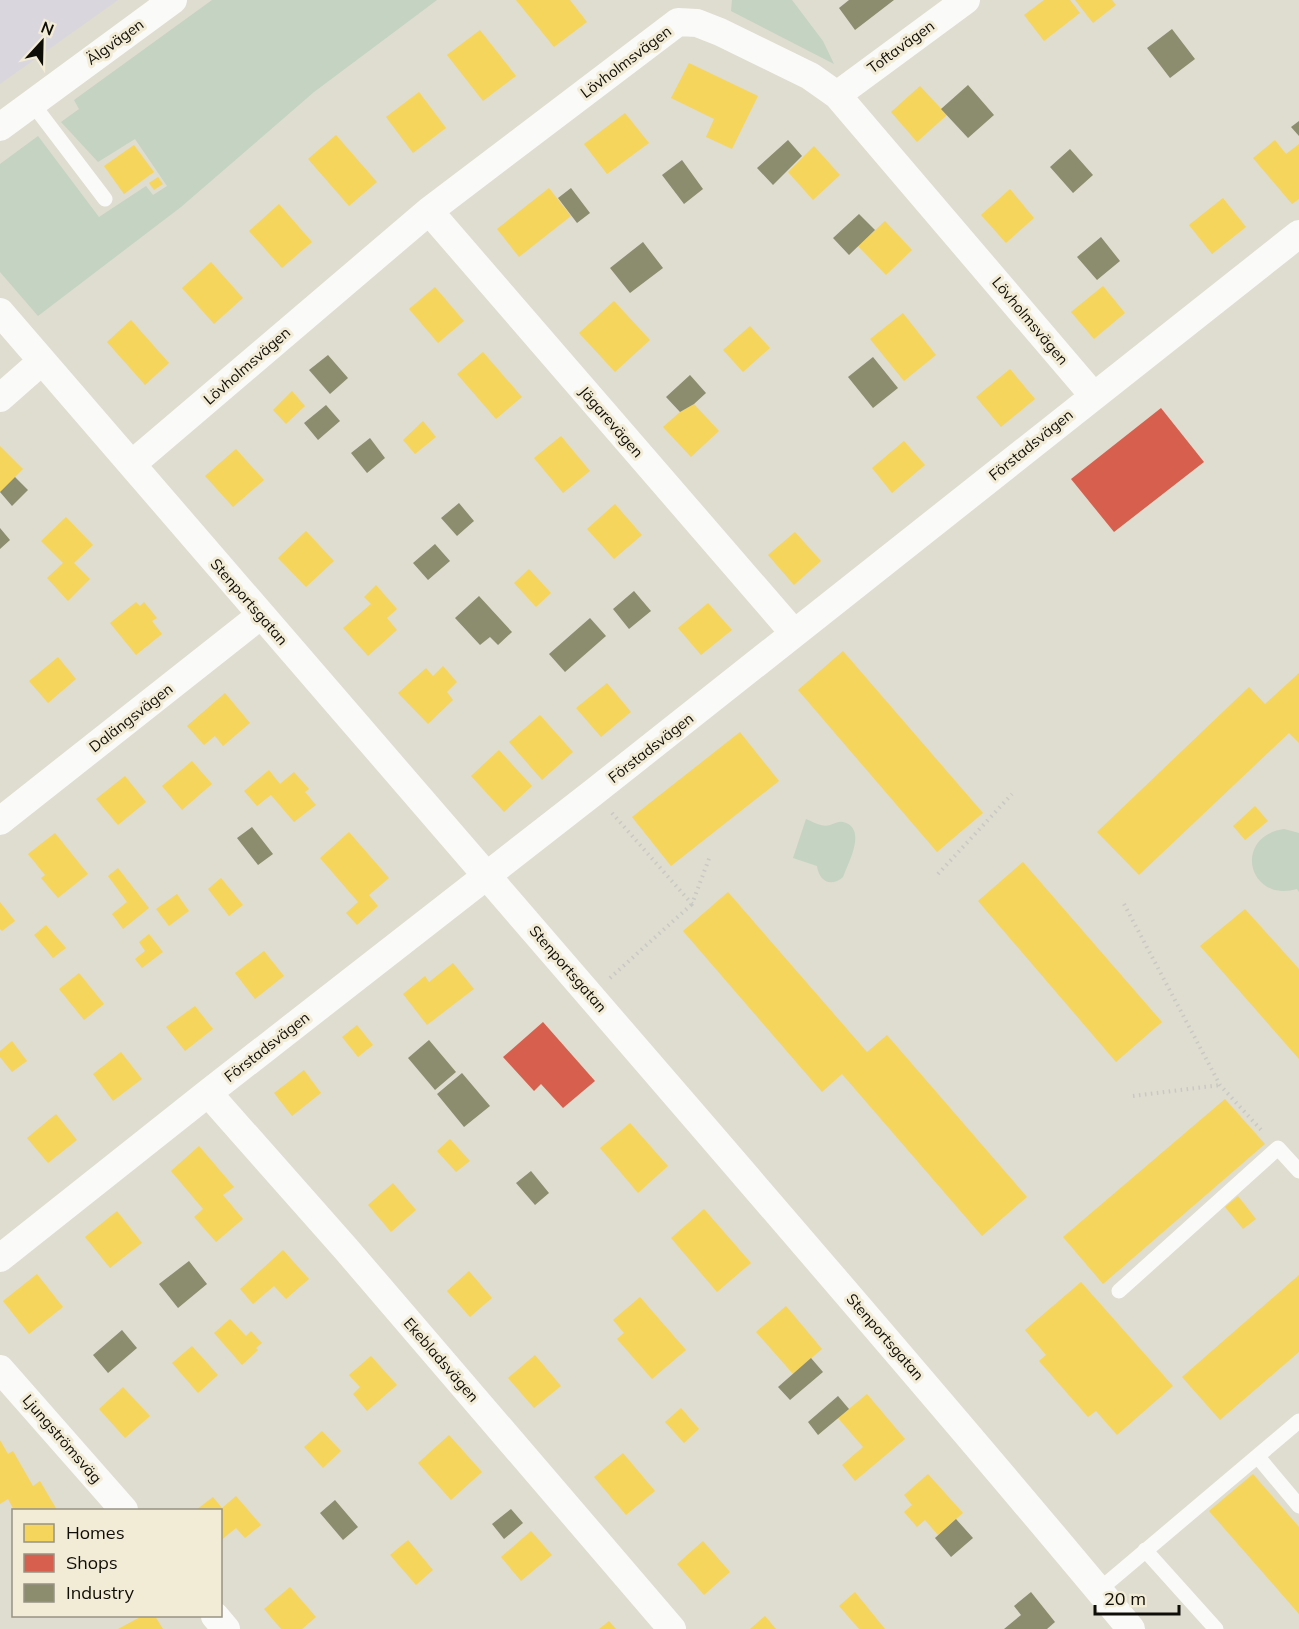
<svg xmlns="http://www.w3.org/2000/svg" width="1299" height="1629" font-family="Mulish,sans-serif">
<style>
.industrial{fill:#dad6dd}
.green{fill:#c5d3c2}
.homes{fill:#f6d55c}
.shops{fill:#d6604d}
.industry{fill:#8c8c6e}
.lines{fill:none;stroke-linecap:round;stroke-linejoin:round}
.path{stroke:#c9c8c4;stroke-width:4;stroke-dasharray:1.5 4.5;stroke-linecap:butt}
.lane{stroke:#fafaf8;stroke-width:15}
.street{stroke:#fafaf8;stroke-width:28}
.labels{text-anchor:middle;stroke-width:6;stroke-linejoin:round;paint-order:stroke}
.street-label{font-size:15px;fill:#0f0d07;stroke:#f2ecd7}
</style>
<rect width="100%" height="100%" fill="#dfdcd0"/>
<path class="industrial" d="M 0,0 L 118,0 L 0,84 Z"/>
<path class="green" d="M 212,0 L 437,0 L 314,92 L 181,207 L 38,316 L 0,272 L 0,164 L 38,136 L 99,217 L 146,186 L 153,195 L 167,186 L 135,139 L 98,162 L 61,122 L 79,109 L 74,100 Z
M 732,0 L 792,0 L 823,41 L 834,64 L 731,11 Z
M 806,819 C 813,822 823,828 830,825 C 835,824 837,821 843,822 C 868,828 848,863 843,877 C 831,888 819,881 817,866 L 793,858 Z
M 1284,829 L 1299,833 L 1299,892 L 1297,889 C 1247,903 1233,836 1284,829 Z"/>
<path class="homes" d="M 516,0 L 570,0 L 587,22 L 554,47 Z
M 1044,0 L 1070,0 L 1080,13 L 1044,41 L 1024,15 Z
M 1075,0 L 1112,0 L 1116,5 L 1093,23 Z
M 480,30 L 516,76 L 483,101 L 447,55 Z
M 689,63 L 758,96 L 732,149 L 706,137 L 714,119 L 671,98 Z
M 920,86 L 947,115 L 917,142 L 891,112 Z
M 419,92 L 446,128 L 413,153 L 386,117 Z
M 625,113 L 649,143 L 607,174 L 584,144 Z
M 336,135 L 377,182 L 349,206 L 308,159 Z
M 1275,140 L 1286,154 L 1299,144 L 1299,199 L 1292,204 L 1253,158 Z
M 134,145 L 154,172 L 124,194 L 104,166 Z
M 814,146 L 840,175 L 813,200 L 788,172 Z
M 158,177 L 163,184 L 154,190 L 149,183 Z
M 549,188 L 571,216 L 519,257 L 497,229 Z
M 1010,189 L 1034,218 L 1006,243 L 981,215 Z
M 1223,198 L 1246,227 L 1212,254 L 1189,225 Z
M 279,204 L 312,242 L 282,268 L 249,231 Z
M 885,221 L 912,250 L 886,275 L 858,246 Z
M 211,262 L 243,298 L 214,324 L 182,288 Z
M 1103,286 L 1125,313 L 1094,339 L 1071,312 Z
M 435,287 L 464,321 L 438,343 L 409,309 Z
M 614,301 L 650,340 L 615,372 L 579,333 Z
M 903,313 L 936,355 L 904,381 L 870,339 Z
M 131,320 L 169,363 L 145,385 L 107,342 Z
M 750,326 L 770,348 L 743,372 L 723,350 Z
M 483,352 L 522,397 L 496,419 L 457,374 Z
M 1010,369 L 1035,399 L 1001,427 L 976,397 Z
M 292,391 L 305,406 L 286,424 L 273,410 Z
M 694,404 L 719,431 L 691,457 L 663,427 L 680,412 Z
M 423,421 L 436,437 L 415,454 L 403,440 Z
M 561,436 L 590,471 L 563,493 L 534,458 Z
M 904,441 L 925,465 L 892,493 L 872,468 Z
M 0,446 L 23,469 L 0,492 Z
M 236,449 L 264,480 L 233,507 L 205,476 Z
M 615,504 L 642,535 L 614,559 L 587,529 Z
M 66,517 L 93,545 L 74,563 L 90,579 L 68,601 L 47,578 L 63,563 L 41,541 Z
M 306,531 L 334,561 L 306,587 L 278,558 Z
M 795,532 L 821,561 L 794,585 L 768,555 Z
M 529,569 L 551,593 L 536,607 L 514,583 Z
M 376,585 L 397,609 L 387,618 L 397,630 L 368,656 L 343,628 L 371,604 L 364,597 Z
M 136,602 L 140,606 L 144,602 L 157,618 L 152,621 L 162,634 L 136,655 L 110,623 Z
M 708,603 L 732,630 L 701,655 L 678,628 Z
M 843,651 L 983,813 L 937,852 L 798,690 Z
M 58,657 L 76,679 L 48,703 L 29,681 Z
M 443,666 L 457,682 L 447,692 L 453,700 L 428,724 L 398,693 L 426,668 L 433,676 Z
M 1299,673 L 1299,743 L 1289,733 L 1139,875 L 1097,832 L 1249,687 L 1265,704 Z
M 607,683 L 631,712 L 601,737 L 576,708 Z
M 225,693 L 250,723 L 223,746 L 215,736 L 204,745 L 187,726 Z
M 540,715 L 573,752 L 542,780 L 509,742 Z
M 740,732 L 779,781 L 671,866 L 632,817 Z
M 499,750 L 532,786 L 504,812 L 471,776 Z
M 192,761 L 212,784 L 182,810 L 162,786 Z
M 269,770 L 280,784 L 294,772 L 309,789 L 305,792 L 316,805 L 294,822 L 271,795 L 257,806 L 244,791 Z
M 125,776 L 146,802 L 118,825 L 96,799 Z
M 1255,806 L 1268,821 L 1245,840 L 1233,826 Z
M 349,832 L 389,878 L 369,895 L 378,906 L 357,925 L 346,913 L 358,902 L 320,858 Z
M 55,833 L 88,874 L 58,898 L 41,878 L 45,875 L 28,854 Z
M 1023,862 L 1162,1022 L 1116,1062 L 978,901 Z
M 118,868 L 149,908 L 123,929 L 112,914 L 127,902 L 108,876 Z
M 221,878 L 243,905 L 229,916 L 208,889 Z
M 728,892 L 867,1052 L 887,1035 L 1027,1197 L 982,1236 L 842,1074 L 822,1092 L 683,931 Z
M 177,894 L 189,911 L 169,926 L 156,909 Z
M 0,902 L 15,921 L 2,931 L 0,929 Z
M 1245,909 L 1299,969 L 1299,1059 L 1200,946 Z
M 46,925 L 66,948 L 53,958 L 34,935 Z
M 149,934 L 163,952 L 142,968 L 135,959 L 145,951 L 139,942 Z
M 264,951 L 284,976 L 255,999 L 235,973 Z
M 453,963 L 474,989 L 427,1025 L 403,994 L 425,976 L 429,982 Z
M 79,973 L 104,1004 L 84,1020 L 59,989 Z
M 195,1006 L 213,1029 L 185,1051 L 166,1027 Z
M 357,1025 L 373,1045 L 358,1057 L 342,1037 Z
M 12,1041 L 27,1061 L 12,1072 L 0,1057 L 0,1051 Z
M 121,1052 L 142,1079 L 113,1101 L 93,1074 Z
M 304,1070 L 321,1093 L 292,1116 L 274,1093 Z
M 1225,1099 L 1265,1144 L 1103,1284 L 1063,1237 Z
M 56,1114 L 77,1140 L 48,1163 L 27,1138 Z
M 630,1123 L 668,1166 L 638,1193 L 600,1148 Z
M 450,1139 L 470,1161 L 456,1172 L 437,1151 Z
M 199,1146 L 234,1187 L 223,1195 L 243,1219 L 216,1242 L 194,1217 L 203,1209 L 171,1171 Z
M 393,1183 L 416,1210 L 391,1232 L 368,1205 Z
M 1238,1196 L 1256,1219 L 1243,1229 L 1225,1207 Z
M 704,1209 L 751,1263 L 717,1292 L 671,1238 Z
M 117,1211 L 142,1243 L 110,1268 L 85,1237 Z
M 283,1250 L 309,1279 L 286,1299 L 274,1286 L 253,1304 L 240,1289 Z
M 469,1271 L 492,1298 L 470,1317 L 447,1291 Z
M 37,1274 L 63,1307 L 29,1334 L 3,1301 Z
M 1299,1275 L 1299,1352 L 1220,1420 L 1182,1377 Z
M 1081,1282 L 1173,1386 L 1117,1435 L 1096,1411 L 1088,1417 L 1039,1361 L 1046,1355 L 1025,1330 Z
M 640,1297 L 686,1350 L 652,1379 L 617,1339 L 624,1333 L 613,1320 Z
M 786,1306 L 822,1349 L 793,1374 L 756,1332 Z
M 230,1319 L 246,1336 L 251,1331 L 262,1343 L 256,1348 L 258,1350 L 242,1365 L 214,1333 Z
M 192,1346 L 218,1375 L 198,1393 L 172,1363 Z
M 535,1355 L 561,1386 L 534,1408 L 508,1378 Z
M 371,1356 L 397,1385 L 367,1411 L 353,1394 L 360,1387 L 349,1375 Z
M 123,1387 L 150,1416 L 125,1438 L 99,1409 Z
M 867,1394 L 905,1439 L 855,1481 L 842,1465 L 863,1447 L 838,1418 Z
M 681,1408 L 699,1429 L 684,1443 L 665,1422 Z
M 322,1431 L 341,1451 L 323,1468 L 304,1447 Z
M 449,1435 L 482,1472 L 451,1500 L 418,1463 Z
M 0,1440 L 8,1454 L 13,1451 L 33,1486 L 40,1481 L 57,1510 L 14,1510 L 8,1499 L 0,1504 Z
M 623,1453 L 655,1491 L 626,1515 L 594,1477 Z
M 928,1474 L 963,1513 L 938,1535 L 925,1520 L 917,1527 L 904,1512 L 912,1505 L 904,1495 Z
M 1253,1474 L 1299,1527 L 1299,1614 L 1209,1511 Z
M 236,1496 L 261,1525 L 245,1538 L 236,1528 L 220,1541 L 220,1510 L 196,1510 L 213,1497 L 222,1508 Z
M 531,1531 L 552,1555 L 521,1581 L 501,1557 Z
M 408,1540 L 433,1570 L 416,1585 L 390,1555 Z
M 703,1541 L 730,1572 L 704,1595 L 677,1564 Z
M 290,1587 L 316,1617 L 302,1629 L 281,1629 L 264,1609 Z
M 855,1592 L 885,1629 L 859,1629 L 839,1606 Z
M 142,1616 L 155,1616 L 163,1629 L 118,1629 Z
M 765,1616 L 776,1629 L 750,1629 Z
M 609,1621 L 616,1629 L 599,1629 Z"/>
<path class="shops" d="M 1161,408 L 1204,462 L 1114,532 L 1071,479 Z
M 543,1022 L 595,1081 L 563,1108 L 541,1084 L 534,1091 L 503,1057 Z"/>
<path class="industry" d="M 849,0 L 894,0 L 855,30 L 839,8 Z
M 1172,29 L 1195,59 L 1170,78 L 1147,48 Z
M 968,85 L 994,115 L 968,138 L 941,109 Z
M 1299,121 L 1299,136 L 1291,127 Z
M 788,140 L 802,156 L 773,185 L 757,168 Z
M 1070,149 L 1093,175 L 1073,193 L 1050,167 Z
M 682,160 L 703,189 L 684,204 L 662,175 Z
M 571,188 L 590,213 L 577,223 L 558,198 Z
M 859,214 L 875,230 L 849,255 L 833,238 Z
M 1101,237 L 1120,261 L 1097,280 L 1077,257 Z
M 643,242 L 663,268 L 630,293 L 610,268 Z
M 328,355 L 348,378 L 330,394 L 309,370 Z
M 873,357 L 898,388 L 873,408 L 848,377 Z
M 690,375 L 706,393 L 694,404 L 680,412 L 666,397 Z
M 326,405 L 340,421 L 318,440 L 304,423 Z
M 370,438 L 385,458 L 367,473 L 351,453 Z
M 15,477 L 28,490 L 12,506 L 0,492 Z
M 459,503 L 474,521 L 457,536 L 441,518 Z
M 0,528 L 10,540 L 0,549 Z
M 435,544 L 450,561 L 428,580 L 413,563 Z
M 634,591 L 651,611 L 629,629 L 613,609 Z
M 479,596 L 512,632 L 498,645 L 490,637 L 480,645 L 455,618 Z
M 590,618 L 606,636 L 565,672 L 549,654 Z
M 252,827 L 273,854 L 258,865 L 237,838 Z
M 429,1040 L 456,1072 L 435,1090 L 408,1058 Z
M 462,1073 L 490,1106 L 464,1127 L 437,1094 Z
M 531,1171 L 549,1193 L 535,1205 L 516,1183 Z
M 189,1261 L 207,1284 L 178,1308 L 159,1284 Z
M 122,1330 L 137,1348 L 108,1373 L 93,1355 Z
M 811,1358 L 823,1372 L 790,1400 L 778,1387 Z
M 838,1396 L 849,1409 L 818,1435 L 808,1422 Z
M 335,1500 L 358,1527 L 343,1540 L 320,1513 Z
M 511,1509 L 523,1523 L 504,1539 L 492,1524 Z
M 956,1519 L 973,1538 L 951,1557 L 935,1538 Z
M 1031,1592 L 1055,1622 L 1047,1629 L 1004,1629 L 1021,1615 L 1014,1606 Z"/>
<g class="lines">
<path class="path" d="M 612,813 L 692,904 L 710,856
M 938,874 L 1012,794
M 1124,904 L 1220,1085 L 1263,1132
M 610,978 L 692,904
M 1133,1096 L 1220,1085"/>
<path class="lane" d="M 32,103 L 105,199
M 1119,1291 L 1278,1148 L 1299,1171
M 1258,1457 L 1299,1506
M 1145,1550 L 1216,1629
M 1099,1590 L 1299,1421"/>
<path class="street" d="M 837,95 L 966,0
M 0,127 L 173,0
M 429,211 L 794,633
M 0,312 C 235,585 472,858 707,1131 C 849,1296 992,1461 1131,1629
M 0,398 L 42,361
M 132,464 L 429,211 L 678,22 L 697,23 L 720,32 L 810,76 L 837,95 L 1093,395
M 0,821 L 261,615
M 208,1093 L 346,1249 L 672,1629
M 0,1258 L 208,1093 L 594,792 L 1299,234
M 0,1369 L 124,1510
M 215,1616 L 226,1629"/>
</g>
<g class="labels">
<g class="street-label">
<text transform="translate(115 42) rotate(-36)" y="5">Älgvägen</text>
<text transform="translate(901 47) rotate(-36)" y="5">Toftavägen</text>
<text transform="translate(626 62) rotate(-37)" y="5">Lövholmsvägen</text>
<text transform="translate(1030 321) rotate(50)" y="5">Lövholmsvägen</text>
<text transform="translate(247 366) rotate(-41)" y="5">Lövholmsvägen</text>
<text transform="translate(611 422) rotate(49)" y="5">Jägarevägen</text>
<text transform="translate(1031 445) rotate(-39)" y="5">Förstadsvägen</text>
<text transform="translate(249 602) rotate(49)" y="5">Stenportsgatan</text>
<text transform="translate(131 718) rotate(-38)" y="5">Dalängsvägen</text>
<text transform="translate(651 748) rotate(-38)" y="5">Förstadsvägen</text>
<text transform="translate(568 969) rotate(49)" y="5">Stenportsgatan</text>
<text transform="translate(267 1047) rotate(-38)" y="5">Förstadsvägen</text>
<text transform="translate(885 1337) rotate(49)" y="5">Stenportsgatan</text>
<text transform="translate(441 1360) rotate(49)" y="5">Ekebladsvägen</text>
<text transform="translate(62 1439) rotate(49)" y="5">Ljungströmsväg</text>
</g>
</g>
<rect x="12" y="1509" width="210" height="108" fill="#f2ecd7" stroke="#979384" stroke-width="1.5"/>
<rect x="24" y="1524" width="30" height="18" fill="#f6d55c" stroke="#979384" stroke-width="1.5"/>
<text x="66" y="1539" font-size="18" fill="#0f0d07">Homes</text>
<rect x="24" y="1554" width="30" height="18" fill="#d6604d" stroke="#979384" stroke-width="1.5"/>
<text x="66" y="1569" font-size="18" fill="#0f0d07">Shops</text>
<rect x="24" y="1584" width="30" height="18" fill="#8c8c6e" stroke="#979384" stroke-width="1.5"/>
<text x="66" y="1599" font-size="18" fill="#0f0d07">Industry</text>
<g transform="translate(42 42) rotate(22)" stroke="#f2ecd7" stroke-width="4.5" paint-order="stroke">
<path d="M0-4.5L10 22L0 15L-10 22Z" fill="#0f0d07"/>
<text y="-9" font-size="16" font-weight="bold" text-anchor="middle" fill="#0f0d07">N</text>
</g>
<path d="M1095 1605v9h84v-9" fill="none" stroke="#0f0d07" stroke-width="3"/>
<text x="1104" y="1605" font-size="18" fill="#0f0d07" stroke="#f2ecd7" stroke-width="4.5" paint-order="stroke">20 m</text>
</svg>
